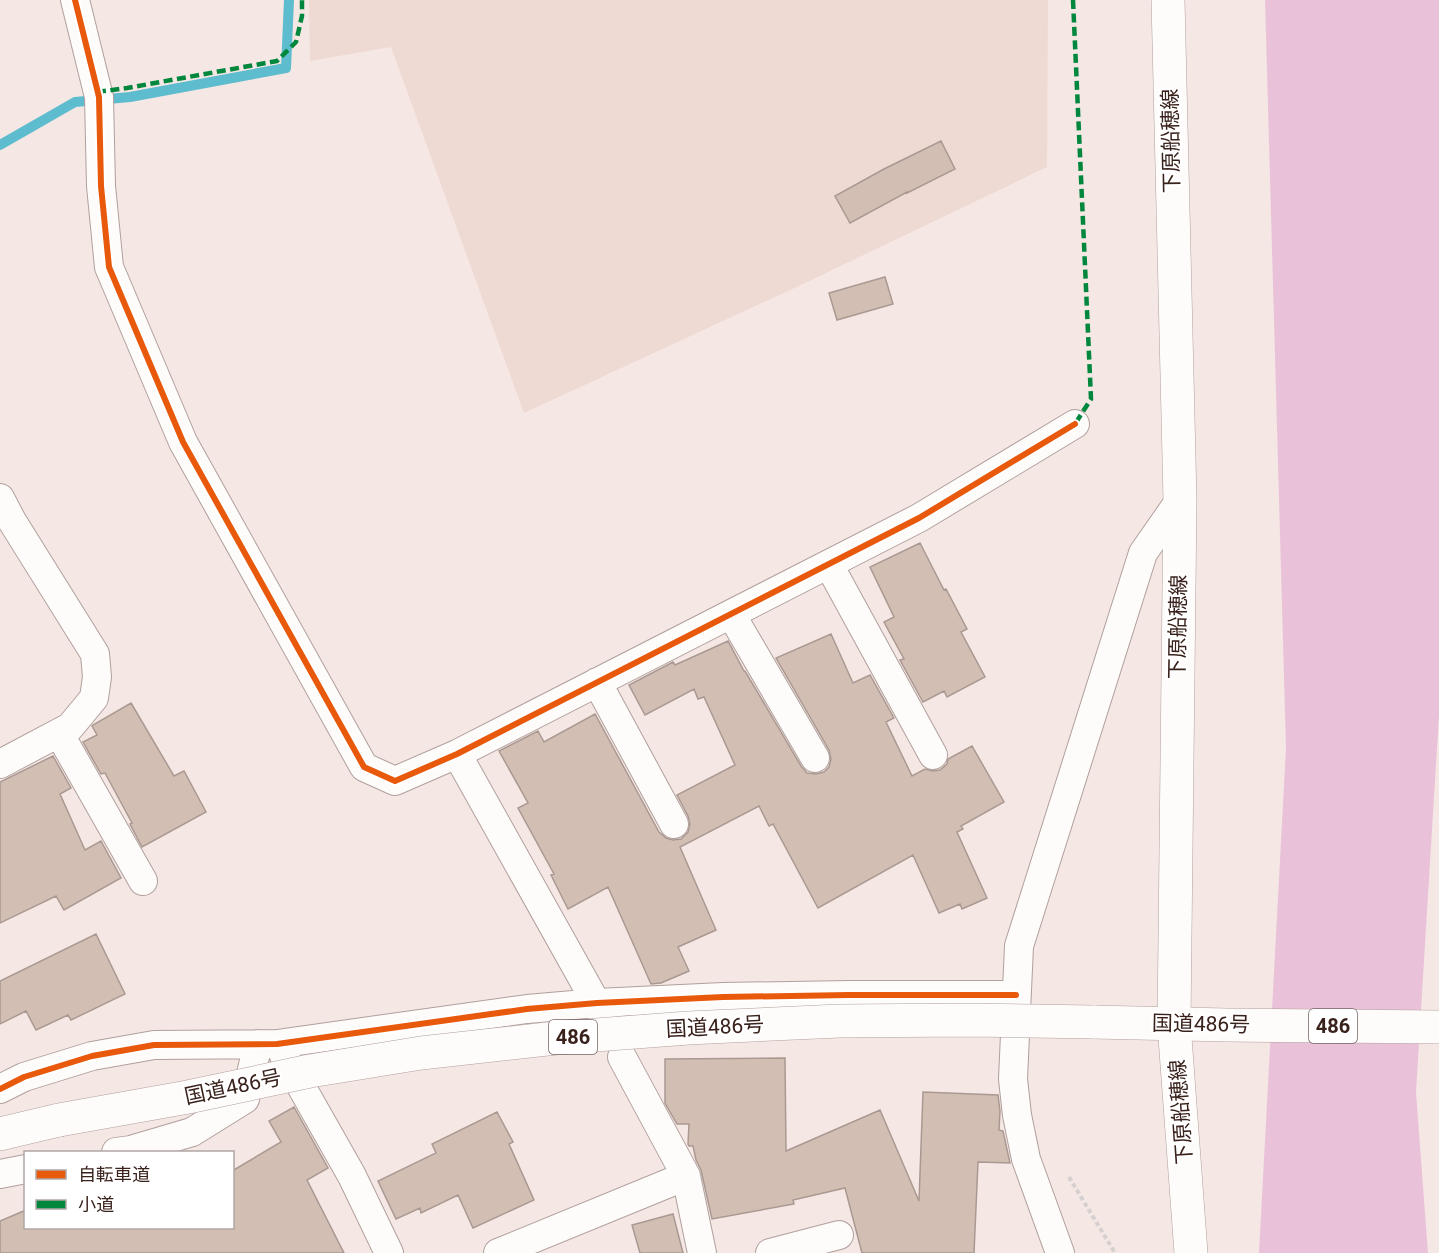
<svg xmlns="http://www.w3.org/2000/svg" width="1439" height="1253" font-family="Roboto,'Noto Sans JP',sans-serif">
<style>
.built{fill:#efd9d3}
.green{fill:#e9c2da}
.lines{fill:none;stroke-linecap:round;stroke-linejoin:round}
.stream{stroke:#5dbcce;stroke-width:10}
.building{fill:#d3beb3;stroke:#a99992;stroke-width:1.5}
.minor-casing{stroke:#b0a09b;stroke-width:30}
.secondary-casing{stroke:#b0a09b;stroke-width:34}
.trunk-casing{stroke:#b0a09b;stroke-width:34}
.path{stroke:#d6d1d0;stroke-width:4;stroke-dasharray:4.5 3;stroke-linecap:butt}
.minor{stroke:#fefbfb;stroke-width:28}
.secondary{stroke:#fefbfb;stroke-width:33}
.trunk{stroke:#fefbfb;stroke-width:33}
.trunk-bridge-casing{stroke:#b0a09b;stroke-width:34;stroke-linecap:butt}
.trunk-bridge{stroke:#fefbfb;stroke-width:33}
.quiet{stroke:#00873e;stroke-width:4.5;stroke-dasharray:9 4.5;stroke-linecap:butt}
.cycleway-casing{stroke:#fff;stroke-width:10}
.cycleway{stroke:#e8590c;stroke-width:6}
.labels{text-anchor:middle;stroke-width:5;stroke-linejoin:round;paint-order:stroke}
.shield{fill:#fff;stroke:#756460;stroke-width:1.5}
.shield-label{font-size:20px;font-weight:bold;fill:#3a221c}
.street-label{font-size:21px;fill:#3a221c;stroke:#fff}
</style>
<rect width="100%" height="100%" fill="#f5e7e4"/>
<path class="built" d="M 309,0 L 1048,0 L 1047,167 L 801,285 L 524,413 L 391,47 L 310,61 Z"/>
<path class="green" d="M 1265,0 L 1439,0 L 1439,715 L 1416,1092 L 1428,1253 L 1259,1253 L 1286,748 Z"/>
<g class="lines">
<path class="stream" d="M 0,145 L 75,102 L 130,97 L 286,68 L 289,0"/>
</g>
<path class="building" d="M 941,141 L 955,169 L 907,193 L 907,192 L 850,223 L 835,196 L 884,169 Z
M 885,277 L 893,304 L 837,320 L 829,293 Z
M 920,543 L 944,590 L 946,589 L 967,629 L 961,632 L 985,677 L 947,697 L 944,691 L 923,702 L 900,660 L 904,659 L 884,622 L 894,617 L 870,567 Z
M 831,634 L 853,683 L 870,675 L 894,718 L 886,722 L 912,776 L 925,769 L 933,771 L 940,770 L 947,764 L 948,759 L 972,746 L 1004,802 L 961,826 L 963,829 L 957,832 L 987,898 L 962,909 L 960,904 L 939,913 L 913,855 L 818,908 L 773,824 L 769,826 L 759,806 L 680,847 L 716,930 L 678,947 L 689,971 L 661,983 L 651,984 L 608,887 L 568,909 L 551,875 L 554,874 L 518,808 L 528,803 L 499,751 L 538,731 L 544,742 L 595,714 L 659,832 L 666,838 L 673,840 L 681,839 L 688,832 L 690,824 L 688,816 L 677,795 L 735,765 L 704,697 L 698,699 L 694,689 L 645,715 L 629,685 L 673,662 L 675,665 L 728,641 L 744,671 L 745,671 L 801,766 L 807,773 L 816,774 L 824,772 L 829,767 L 831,759 L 829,750 L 776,658 Z
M 131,703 L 174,776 L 184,771 L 206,812 L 142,847 L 130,824 L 132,823 L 105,773 L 101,774 L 83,742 L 97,735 L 92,726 L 93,725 Z
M 53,756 L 71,788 L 60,794 L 85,850 L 101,841 L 121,878 L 64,910 L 56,896 L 0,923 L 0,782 Z
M 96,934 L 125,994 L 71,1020 L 68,1015 L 36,1030 L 26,1011 L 0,1024 L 0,981 Z
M 785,1058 L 786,1151 L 880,1110 L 919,1201 L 923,1092 L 998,1095 L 1000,1111 L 999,1130 L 1003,1131 L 1010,1163 L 978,1162 L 974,1253 L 862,1253 L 845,1188 L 793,1200 L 794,1204 L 712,1219 L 701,1170 L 696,1160 L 693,1146 L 689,1146 L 688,1144 L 689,1124 L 677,1124 L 665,1103 L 665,1059 Z
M 294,1107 L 328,1168 L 307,1180 L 344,1253 L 0,1253 L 0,1221 L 26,1210 L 26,1227 L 232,1227 L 232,1171 L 281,1142 L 269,1121 Z
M 497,1112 L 513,1142 L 509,1144 L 534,1200 L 473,1228 L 458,1195 L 421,1213 L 420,1208 L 396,1219 L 378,1181 L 436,1153 L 432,1144 Z
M 673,1214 L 683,1253 L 640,1253 L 632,1225 Z"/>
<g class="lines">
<defs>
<path id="minor" d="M 75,0 L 99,97 L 101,186 L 109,267 L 183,442 L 364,767 L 395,781 L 457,754 L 919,518 L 1075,424
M 0,498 L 12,521 L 95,654 L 97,677 L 94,698 L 70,727 L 0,764
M 829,565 L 933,755
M 731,614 L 815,758
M 597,682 L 674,824
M 59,733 L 143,881
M 457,754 L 603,1015
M 284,1056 L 352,1176 L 389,1253
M 622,1057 L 686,1176 L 702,1253
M 0,1089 L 24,1077 L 92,1056 L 154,1045 L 277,1044 L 527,1009 L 597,1003 L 723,997 L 849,995 L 1016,995
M 116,1152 L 131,1150 L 192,1132 L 245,1099 L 258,1044
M 0,1174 L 26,1169
M 498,1253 L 686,1176
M 770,1253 L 839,1235
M 1060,1253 L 1026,1159 L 1017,1115 L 1013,1079 L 1019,946 L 1143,553 L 1180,500"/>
<path id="secondary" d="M 1168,0 L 1180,500 L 1174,1024 L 1191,1253"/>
<path id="trunk" d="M 1093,1022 L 1227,1025 L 1439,1027
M 0,1134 L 59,1120"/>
</defs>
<use href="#minor" class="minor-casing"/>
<use href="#secondary" class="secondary-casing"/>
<use href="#trunk" class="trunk-casing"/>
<path class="path" d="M 1069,1177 L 1115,1253"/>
<use href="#minor" class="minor"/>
<use href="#secondary" class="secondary"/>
<use href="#trunk" class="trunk"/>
<defs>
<path id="trunk-bridge" d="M 59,1120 L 188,1097 L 310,1071 L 421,1053 L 556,1038 L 688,1028 L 839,1021 L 969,1020 L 1093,1022"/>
</defs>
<use href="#trunk-bridge" class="trunk-bridge-casing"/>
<use href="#trunk-bridge" class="trunk-bridge"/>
<path class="quiet" d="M 1073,0 L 1091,399 L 1075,424
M 97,92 L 127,88 L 277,61 L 296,42 L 302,16 L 302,0"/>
<defs>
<path id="cycleway" d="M 75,0 L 99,97 L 101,186 L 109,267 L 183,442 L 364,767 L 395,781 L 457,754 L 919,518 L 1075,424
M 0,1089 L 24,1077 L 92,1056 L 154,1045 L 277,1044 L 527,1009 L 597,1003 L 723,997 L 849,995 L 1016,995"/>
</defs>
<use href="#cycleway" class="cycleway-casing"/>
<use href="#cycleway" class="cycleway"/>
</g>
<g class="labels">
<g class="shield">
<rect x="1309" y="1009" width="48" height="34" rx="4.5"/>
<rect x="549" y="1020" width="48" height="34" rx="4.5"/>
</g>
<g class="shield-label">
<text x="1333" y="1033">486</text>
<text x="573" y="1044">486</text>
</g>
<g class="street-label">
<text transform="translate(1171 141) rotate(-91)" y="7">下原船穂線</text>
<text transform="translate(1178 627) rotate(-89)" y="7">下原船穂線</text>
<text transform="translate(1201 1024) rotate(1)" y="7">国道486号</text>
<text transform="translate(715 1027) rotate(-3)" y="7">国道486号</text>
<text transform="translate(233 1087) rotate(-12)" y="7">国道486号</text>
<text transform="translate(1181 1112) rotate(-94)" y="7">下原船穂線</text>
</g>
</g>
<rect x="24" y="1151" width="210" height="78" fill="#ffffff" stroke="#b0a7a4" stroke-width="1.5"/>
<rect x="36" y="1170" width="30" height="9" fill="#e8590c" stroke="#b0a7a4" stroke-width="1.5"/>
<text x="78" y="1181" font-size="18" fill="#3a221c">自転車道</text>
<rect x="36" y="1200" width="30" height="9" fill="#00873e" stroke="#b0a7a4" stroke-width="1.5"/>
<text x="78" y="1211" font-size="18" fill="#3a221c">小道</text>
</svg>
